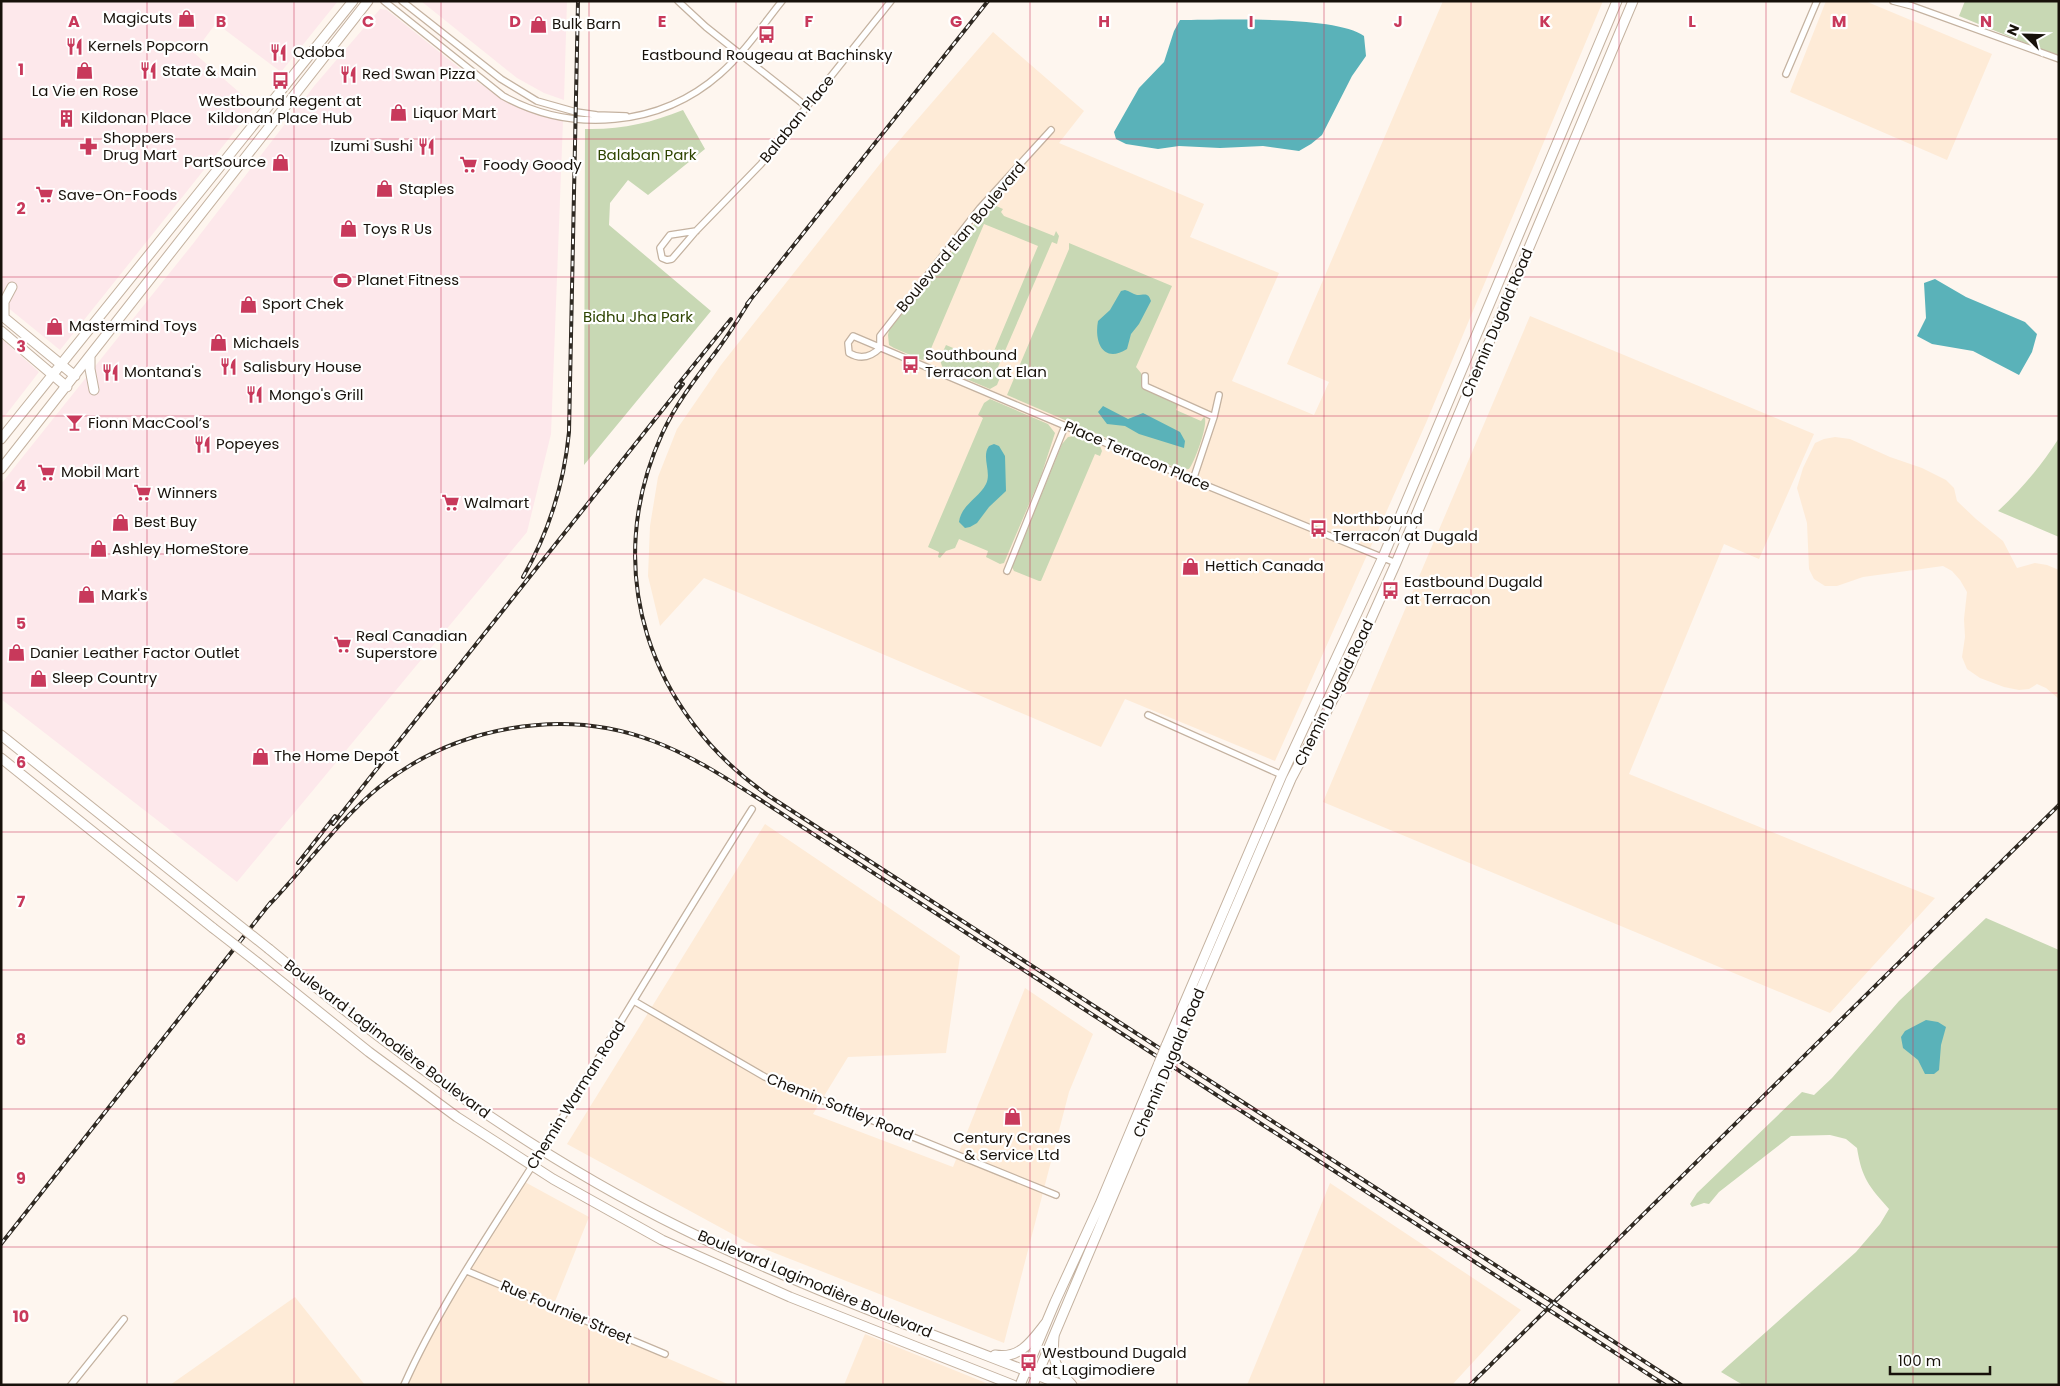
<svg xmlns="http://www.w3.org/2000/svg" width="2060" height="1386" font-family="Poppins,sans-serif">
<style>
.commercial{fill:#fde8eb}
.built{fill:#feebd7}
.green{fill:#c8d8b4}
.water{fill:#5ab2b9}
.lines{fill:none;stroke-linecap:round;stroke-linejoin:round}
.street-casing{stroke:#c4b2a0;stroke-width:8}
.secondary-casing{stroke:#c4b2a0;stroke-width:11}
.primary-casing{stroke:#c4b2a0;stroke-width:11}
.street{stroke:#fff;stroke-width:5.5}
.secondary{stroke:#fff;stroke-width:9}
.primary{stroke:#fff;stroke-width:9}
.rail-casing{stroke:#2f2922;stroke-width:4}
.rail{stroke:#fff;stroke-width:2;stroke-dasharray:5.5;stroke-linecap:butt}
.secondary-bridge-casing{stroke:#c4b2a0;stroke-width:11;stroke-linecap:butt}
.primary-bridge-casing{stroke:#c4b2a0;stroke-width:11;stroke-linecap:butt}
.secondary-bridge{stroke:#fff;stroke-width:9}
.primary-bridge{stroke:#fff;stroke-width:9}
.grid{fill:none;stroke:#c8395b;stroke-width:1;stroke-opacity:0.55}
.labels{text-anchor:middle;stroke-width:4.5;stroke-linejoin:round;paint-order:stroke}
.poi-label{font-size:15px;fill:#17110a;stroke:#fff;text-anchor:start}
.street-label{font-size:15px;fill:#17110a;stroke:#fff}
.park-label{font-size:15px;fill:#2e4400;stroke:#fff}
.grid-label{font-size:16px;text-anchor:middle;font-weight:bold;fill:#c8395b;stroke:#fff;stroke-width:4.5;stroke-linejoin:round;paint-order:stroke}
</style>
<rect width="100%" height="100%" fill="#fef6ef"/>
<path class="commercial" d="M 1,1 L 338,1 L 281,72 L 216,23 L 194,53 L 255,106 L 60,350 L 1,302 Z
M 421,1 L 567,1 L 564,100 L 544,93 L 517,78 Z
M 380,9 L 387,10 L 473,79 L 511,104 L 563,121 L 551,434 L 527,532 L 237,882 L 1,699 L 1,484 L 192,245 L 315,85 Z
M 1,338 L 39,372 L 1,421 Z"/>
<path class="built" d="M 1443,1 L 1603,1 L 1426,423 L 1275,761 L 1125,699 L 1101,747 L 704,578 L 660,626 L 648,576 L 650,526 L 658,477 L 677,429 L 721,365 L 891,150 L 993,32 L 1084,111 L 1059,143 L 1204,204 L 1190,237 L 1279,273 L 1232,381 L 1314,415 L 1329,382 L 1287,364 Z
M 1826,1 L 1865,1 L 1992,54 L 1947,160 L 1790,92 Z
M 1530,316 L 1814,434 L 1759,559 L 1724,544 L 1629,774 L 1935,898 L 1830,1013 L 1323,802 Z
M 1835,437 L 1850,439 L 1890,457 L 1922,468 L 1946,480 L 1954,488 L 1957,501 L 1976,519 L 2003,541 L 2017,568 L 2035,563 L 2047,565 L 2059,570 L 2059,699 L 2046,688 L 2037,684 L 2029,689 L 2019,690 L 2004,687 L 1980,678 L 1967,669 L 1962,657 L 1965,637 L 1964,619 L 1967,592 L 1960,580 L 1952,571 L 1943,566 L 1863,577 L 1837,586 L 1825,586 L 1814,579 L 1809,569 L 1807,523 L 1797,488 L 1803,468 L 1815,443 L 1824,439 Z
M 765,824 L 960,956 L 946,1053 L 848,1057 L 813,1114 L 953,1167 L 1025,988 L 1093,1034 L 1069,1092 L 1004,1343 L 747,1242 L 567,1144 Z
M 523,1181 L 589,1217 L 552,1309 L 730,1385 L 404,1385 L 433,1327 Z
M 1330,1183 L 1521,1310 L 1452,1385 L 1247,1385 Z
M 295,1297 L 365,1385 L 170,1385 Z
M 865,1334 L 986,1383 L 989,1385 L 844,1385 Z"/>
<path class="green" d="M 1965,1 L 2059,1 L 2059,57 L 1959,16 Z
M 683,110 L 705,149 L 648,195 L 628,180 L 610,203 L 609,225 L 711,311 L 584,465 L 585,129 C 620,130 651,123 683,110 Z
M 994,205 L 1003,209 L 1001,212 L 1004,216 L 1054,236 L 1056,231 L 1059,236 L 1057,244 L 1052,242 L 998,367 L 1003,370 L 997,385 L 990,389 L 945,370 C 937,362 942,354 946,345 L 989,363 L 1038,246 L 984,224 L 927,358 L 922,360 L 894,348 L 889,345 L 888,335 L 889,330 L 988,207 Z
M 1069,243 L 1172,286 L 1136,367 L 1141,373 L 1143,387 L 1178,405 L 1176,410 L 1201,421 L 1204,417 L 1205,418 C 1207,428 1195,461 1189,469 L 1181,470 L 1007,395 L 1069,249 Z
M 990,399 L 1048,424 L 1055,433 L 1041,476 L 1004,563 L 1000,564 L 986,557 L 988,551 L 959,539 L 955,548 L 946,551 L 940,558 L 938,557 L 939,552 L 928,547 L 983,418 L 978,415 L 984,403 Z
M 1075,436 L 1100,446 L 1102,451 L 1100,456 L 1095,454 L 1041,581 L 1039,581 L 1014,571 L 1012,567 L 1062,444 L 1068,437 Z
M 2059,438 L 2059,537 L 1998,511 C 2021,490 2042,465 2059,438 Z
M 1986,918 L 2059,950 L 2059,1385 L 1743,1385 L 1721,1372 L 1856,1252 L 1880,1224 L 1889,1209 C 1869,1186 1862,1179 1857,1148 L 1846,1139 L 1830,1135 L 1791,1136 L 1719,1192 L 1709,1204 L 1704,1203 L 1692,1207 L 1690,1204 L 1697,1193 L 1802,1092 L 1814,1095 L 1832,1078 L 1899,1001 Z"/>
<path class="water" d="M 1180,20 C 1219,20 1336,15 1364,36 L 1366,56 L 1352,76 L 1322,135 L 1311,144 L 1299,151 L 1263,146 L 1220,148 L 1179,146 L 1158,149 L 1126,144 L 1116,139 L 1114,132 L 1139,88 L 1164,62 L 1174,31 Z
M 1935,279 L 1966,297 L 2025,322 L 2037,334 L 2032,352 L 2019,375 L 1973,351 L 1932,344 L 1917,336 L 1926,318 L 1924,283 Z
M 1125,290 C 1129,291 1133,294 1137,295 C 1145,295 1148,292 1151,301 L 1139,324 L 1131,334 L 1127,349 C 1103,364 1094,342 1098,321 L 1110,310 L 1121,291 Z
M 1103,406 L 1128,419 L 1143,413 L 1180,432 L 1185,441 L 1184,448 L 1139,434 L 1125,426 L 1107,424 L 1098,412 Z
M 994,444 L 999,446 L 1005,456 L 1006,491 L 989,507 L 977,523 L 970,527 L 965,528 L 959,522 C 961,505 979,498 986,484 C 992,472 981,457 989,446 Z
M 1926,1020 L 1938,1022 L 1946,1027 L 1941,1045 L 1939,1070 L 1934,1074 L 1925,1074 L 1918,1060 L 1903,1048 L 1901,1037 L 1905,1031 Z"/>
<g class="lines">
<defs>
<path id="street" d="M 384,1 L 503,96 C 572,134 660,127 720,74 C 744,53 762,26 782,1
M 402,1 L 501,79 L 537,101 L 576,112 L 597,115 L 626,116
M 678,1 L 706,27 L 807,107
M 1893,1 L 1912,6 L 2059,59
M 1786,74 L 1817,1
M 696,231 L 670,235 L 660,248 L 662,258 L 667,260 L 672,259 L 696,231 L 761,164 L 891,1
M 880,348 C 871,357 861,360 849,353 L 848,343 L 853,336 L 1193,480 L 1396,563
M 880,348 L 880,336 L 980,208 L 1051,130
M 1145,376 L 1145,386 L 1214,417 L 1193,480
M 1214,417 L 1219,395
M 1007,571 L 1065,426
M 1148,715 L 1282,775
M 634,1001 L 765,1077 L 1056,1195
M 467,1271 L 665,1354
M 71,1385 L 124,1319
M 404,1385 C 441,1302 498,1221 546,1144 C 615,1032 682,919 752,809"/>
<path id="secondary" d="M 1,315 L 75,376
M 4,317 L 4,302 L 12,287
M 1,331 L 67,387
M 90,357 L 90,369 L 94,390
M 1,439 L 353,1
M 1,469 L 368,1
M 1166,1046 L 1282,775 L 1383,557 L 1617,1
M 1174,1051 L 1291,779 L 1347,673 L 1396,563 L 1633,1
M 1020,1385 L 1055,1302 L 1100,1204 L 1159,1063
M 1033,1385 L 1167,1068"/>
<path id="primary" d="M 1,735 L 225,914
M 1,758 L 213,928
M 269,949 C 397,1055 531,1154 681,1228 C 804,1289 934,1334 1062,1385
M 258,963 L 369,1052 L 457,1117 L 553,1179 L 662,1240 L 790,1297 L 1013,1385
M 1054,1337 C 1052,1361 1055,1367 1072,1385
M 995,1355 C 1020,1359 1031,1342 1045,1324"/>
</defs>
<use href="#street" class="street-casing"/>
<use href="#secondary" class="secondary-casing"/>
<use href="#primary" class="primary-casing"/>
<use href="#street" class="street"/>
<use href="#secondary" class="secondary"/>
<use href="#primary" class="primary"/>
<defs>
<path id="rail" d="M 751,299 C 740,316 730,333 718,349 C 697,377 676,403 662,434 C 600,570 649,713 769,796 L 1681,1385
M 747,304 L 988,1
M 676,387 L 731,319
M 523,577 C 549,532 564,484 569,432 L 578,1
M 333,824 L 683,384
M 298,863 L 335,816
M 267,907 C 305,868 336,823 378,788 C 453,727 562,706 653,741 C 690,755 723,776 756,797 L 1665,1385
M 1,1244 L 271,902
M 1470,1385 L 2059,805"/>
</defs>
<use href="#rail" class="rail-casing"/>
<use href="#rail" class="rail"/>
<defs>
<path id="secondary-bridge" d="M 1159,1063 L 1166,1046
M 1167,1068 L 1174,1051"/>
<path id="primary-bridge" d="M 225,914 L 269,949
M 213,928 L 258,963"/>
</defs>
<use href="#secondary-bridge" class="secondary-bridge-casing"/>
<use href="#primary-bridge" class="primary-bridge-casing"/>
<use href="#secondary-bridge" class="secondary-bridge"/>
<use href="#primary-bridge" class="primary-bridge"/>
</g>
<path class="grid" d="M 147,1 L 147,1385M 294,1 L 294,1385M 441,1 L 441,1385M 589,1 L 589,1385M 736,1 L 736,1385M 883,1 L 883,1385M 1030,1 L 1030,1385M 1177,1 L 1177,1385M 1324,1 L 1324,1385M 1471,1 L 1471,1385M 1619,1 L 1619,1385M 1766,1 L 1766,1385M 1913,1 L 1913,1385M 1,139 L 2059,139M 1,277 L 2059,277M 1,416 L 2059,416M 1,554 L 2059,554M 1,693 L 2059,693M 1,832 L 2059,832M 1,970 L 2059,970M 1,1109 L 2059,1109M 1,1247 L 2059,1247"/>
<defs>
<symbol id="shop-bare" viewBox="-9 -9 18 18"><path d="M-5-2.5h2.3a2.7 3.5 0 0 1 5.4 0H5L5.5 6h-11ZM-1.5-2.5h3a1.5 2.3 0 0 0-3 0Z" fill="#c8395b" stroke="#fff" stroke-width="2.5" paint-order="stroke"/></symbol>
<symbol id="bus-bare" viewBox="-9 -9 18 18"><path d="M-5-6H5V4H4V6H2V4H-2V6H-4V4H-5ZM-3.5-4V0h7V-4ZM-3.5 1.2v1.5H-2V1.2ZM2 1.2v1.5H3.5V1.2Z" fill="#c8395b" stroke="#fff" stroke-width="2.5" paint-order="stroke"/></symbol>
<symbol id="restaurant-bare" viewBox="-9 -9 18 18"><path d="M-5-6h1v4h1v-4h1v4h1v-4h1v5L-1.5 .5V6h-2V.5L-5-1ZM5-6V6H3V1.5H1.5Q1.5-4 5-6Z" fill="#c8395b" stroke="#fff" stroke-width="2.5" paint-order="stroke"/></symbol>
<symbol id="building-bare" viewBox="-9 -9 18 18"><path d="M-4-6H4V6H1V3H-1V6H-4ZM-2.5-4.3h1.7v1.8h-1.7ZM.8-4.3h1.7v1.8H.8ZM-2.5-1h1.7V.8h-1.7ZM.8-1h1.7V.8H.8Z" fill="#c8395b" stroke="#fff" stroke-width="2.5" paint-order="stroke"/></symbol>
<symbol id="pharmacy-bare" viewBox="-9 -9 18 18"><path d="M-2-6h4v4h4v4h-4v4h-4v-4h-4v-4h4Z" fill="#c8395b" stroke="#fff" stroke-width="2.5" paint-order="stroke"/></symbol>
<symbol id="supermarket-bare" viewBox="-9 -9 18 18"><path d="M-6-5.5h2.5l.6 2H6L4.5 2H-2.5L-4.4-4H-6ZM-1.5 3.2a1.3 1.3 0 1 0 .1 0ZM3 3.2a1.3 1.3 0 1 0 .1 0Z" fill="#c8395b" stroke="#fff" stroke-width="2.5" paint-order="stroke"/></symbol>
<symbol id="stadium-bare" viewBox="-9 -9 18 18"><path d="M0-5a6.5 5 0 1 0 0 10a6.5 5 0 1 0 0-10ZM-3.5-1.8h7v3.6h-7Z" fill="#c8395b" stroke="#fff" stroke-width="2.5" paint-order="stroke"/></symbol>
<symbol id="bar-bare" viewBox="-9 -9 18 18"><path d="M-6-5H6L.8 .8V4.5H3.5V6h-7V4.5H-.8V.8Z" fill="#c8395b" stroke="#fff" stroke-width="2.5" paint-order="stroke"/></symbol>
</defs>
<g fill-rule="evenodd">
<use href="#shop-bare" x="174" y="6" width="25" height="25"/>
<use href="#shop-bare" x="526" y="12" width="25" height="25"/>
<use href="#bus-bare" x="754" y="22" width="25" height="25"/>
<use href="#restaurant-bare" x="62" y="34" width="25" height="25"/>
<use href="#restaurant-bare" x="266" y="40" width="25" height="25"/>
<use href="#shop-bare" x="72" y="58" width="25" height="25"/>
<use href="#restaurant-bare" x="136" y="58" width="25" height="25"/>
<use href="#restaurant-bare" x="336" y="62" width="25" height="25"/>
<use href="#bus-bare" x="268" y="68" width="25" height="25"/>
<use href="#shop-bare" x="386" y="100" width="25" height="25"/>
<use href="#building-bare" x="54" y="106" width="25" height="25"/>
<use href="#restaurant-bare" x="414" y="134" width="25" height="25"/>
<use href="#pharmacy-bare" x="76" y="134" width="25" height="25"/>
<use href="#shop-bare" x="268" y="150" width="25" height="25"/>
<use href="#supermarket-bare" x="456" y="152" width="25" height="25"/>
<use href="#shop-bare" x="372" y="176" width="25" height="25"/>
<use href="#supermarket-bare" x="32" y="182" width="25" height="25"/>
<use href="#shop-bare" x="336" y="216" width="25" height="25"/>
<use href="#stadium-bare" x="330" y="268" width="25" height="25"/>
<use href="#shop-bare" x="236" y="292" width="25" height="25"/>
<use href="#shop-bare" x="42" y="314" width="25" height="25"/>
<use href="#shop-bare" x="206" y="330" width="25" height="25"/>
<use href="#bus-bare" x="898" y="352" width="25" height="25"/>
<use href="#restaurant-bare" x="216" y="354" width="25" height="25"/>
<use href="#restaurant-bare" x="98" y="360" width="25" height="25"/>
<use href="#restaurant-bare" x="242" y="382" width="25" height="25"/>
<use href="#bar-bare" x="62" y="410" width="25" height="25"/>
<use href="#restaurant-bare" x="190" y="432" width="25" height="25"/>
<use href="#supermarket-bare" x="34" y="460" width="25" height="25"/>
<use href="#supermarket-bare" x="130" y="480" width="25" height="25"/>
<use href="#supermarket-bare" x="438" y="490" width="25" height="25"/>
<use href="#shop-bare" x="108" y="510" width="25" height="25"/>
<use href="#bus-bare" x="1306" y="516" width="25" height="25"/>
<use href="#shop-bare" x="86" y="536" width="25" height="25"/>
<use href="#shop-bare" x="1178" y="554" width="25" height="25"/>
<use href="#bus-bare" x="1378" y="578" width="25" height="25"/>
<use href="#shop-bare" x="74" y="582" width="25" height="25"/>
<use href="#supermarket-bare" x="330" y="632" width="25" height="25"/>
<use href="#shop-bare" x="4" y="640" width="25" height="25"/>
<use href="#shop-bare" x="26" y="666" width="25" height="25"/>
<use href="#shop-bare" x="248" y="744" width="25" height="25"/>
<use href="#shop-bare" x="1000" y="1104" width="25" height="25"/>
<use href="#bus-bare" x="1016" y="1350" width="25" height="25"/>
</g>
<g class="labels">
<g class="poi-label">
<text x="172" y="23" text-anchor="end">Magicuts</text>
<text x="552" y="29">Bulk Barn</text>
<text x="88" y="51">Kernels Popcorn</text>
<text x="293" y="57">Qdoba</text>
<text x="767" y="60" text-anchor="middle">Eastbound Rougeau at Bachinsky</text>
<text x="162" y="76">State &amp; Main</text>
<text x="362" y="79">Red Swan Pizza</text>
<text x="85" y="96" text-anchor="middle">La Vie en Rose</text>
<text x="280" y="106" text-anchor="middle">Westbound Regent at<tspan x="280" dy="17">Kildonan Place Hub</tspan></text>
<text x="413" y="118">Liquor Mart</text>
<text x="81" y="123">Kildonan Place</text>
<text x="103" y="143">Shoppers<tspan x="103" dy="17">Drug Mart</tspan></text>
<text x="413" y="151" text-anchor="end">Izumi Sushi</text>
<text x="266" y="167" text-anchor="end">PartSource</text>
<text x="483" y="170">Foody Goody</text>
<text x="399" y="194">Staples</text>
<text x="58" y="200">Save-On-Foods</text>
<text x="363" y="234">Toys R Us</text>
<text x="357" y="285">Planet Fitness</text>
<text x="262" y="309">Sport Chek</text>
<text x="69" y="331">Mastermind Toys</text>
<text x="233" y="348">Michaels</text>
<text x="925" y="360">Southbound<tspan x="925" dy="17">Terracon at Elan</tspan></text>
<text x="243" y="372">Salisbury House</text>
<text x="124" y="377">Montana's</text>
<text x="269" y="400">Mongo's Grill</text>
<text x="88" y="428">Fionn MacCool’s</text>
<text x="216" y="449">Popeyes</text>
<text x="61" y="477">Mobil Mart</text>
<text x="157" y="498">Winners</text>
<text x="464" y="508">Walmart</text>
<text x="1333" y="524">Northbound<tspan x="1333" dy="17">Terracon at Dugald</tspan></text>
<text x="134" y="527">Best Buy</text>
<text x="112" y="554">Ashley HomeStore</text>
<text x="1205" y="571">Hettich Canada</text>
<text x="1404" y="587">Eastbound Dugald<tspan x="1404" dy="17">at Terracon</tspan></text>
<text x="101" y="600">Mark's</text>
<text x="356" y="641">Real Canadian<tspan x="356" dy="17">Superstore</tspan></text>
<text x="30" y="658">Danier Leather Factor Outlet</text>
<text x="52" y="683">Sleep Country</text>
<text x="274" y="761">The Home Depot</text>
<text x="1012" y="1143" text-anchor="middle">Century Cranes<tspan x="1012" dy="17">&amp; Service Ltd</tspan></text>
<text x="1042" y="1358">Westbound Dugald<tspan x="1042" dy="17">at Lagimodiere</tspan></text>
</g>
<g class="street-label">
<text transform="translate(797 119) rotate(-51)" y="5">Balaban Place</text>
<text transform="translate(961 237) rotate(-50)" y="5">Boulevard Elan Boulevard</text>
<text transform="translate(1497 323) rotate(-67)" y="5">Chemin Dugald Road</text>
<text transform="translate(1137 456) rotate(23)" y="5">Place Terracon Place</text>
<text transform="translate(1334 693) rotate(-64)" y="5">Chemin Dugald Road</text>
<text transform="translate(387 1039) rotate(37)" y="5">Boulevard Lagimodière Boulevard</text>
<text transform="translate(1169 1063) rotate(-67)" y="5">Chemin Dugald Road</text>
<text transform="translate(576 1095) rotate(-58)" y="5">Chemin Warman Road</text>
<text transform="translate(840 1107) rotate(22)" y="5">Chemin Softley Road</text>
<text transform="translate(815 1284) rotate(23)" y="5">Boulevard Lagimodière Boulevard</text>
<text transform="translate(566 1312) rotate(23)" y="5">Rue Fournier Street</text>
</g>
<g class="park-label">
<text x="647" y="160">Balaban Park</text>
<text x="638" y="322">Bidhu Jha Park</text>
</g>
</g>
<g class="grid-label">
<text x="74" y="27">A</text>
<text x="221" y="27">B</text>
<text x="368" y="27">C</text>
<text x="515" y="27">D</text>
<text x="662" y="27">E</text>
<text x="809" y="27">F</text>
<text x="956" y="27">G</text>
<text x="1104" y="27">H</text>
<text x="1251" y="27">I</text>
<text x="1398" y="27">J</text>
<text x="1545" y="27">K</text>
<text x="1692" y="27">L</text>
<text x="1839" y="27">M</text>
<text x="1986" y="27">N</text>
<text x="21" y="75">1</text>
<text x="21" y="214">2</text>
<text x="21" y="352">3</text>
<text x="21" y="491">4</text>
<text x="21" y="629">5</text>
<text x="21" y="768">6</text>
<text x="21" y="907">7</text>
<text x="21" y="1045">8</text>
<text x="21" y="1184">9</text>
<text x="21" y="1322">10</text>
</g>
<rect width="2060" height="1386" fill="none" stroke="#17110a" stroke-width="5"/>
<g transform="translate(2025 35) rotate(293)" stroke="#ffffff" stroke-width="4" paint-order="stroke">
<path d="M0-4L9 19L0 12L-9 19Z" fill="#17110a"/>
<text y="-8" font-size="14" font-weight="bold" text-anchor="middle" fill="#17110a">N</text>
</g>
<path d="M1890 1366v8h100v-8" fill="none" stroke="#17110a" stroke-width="2.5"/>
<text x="1898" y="1366" font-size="15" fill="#17110a" stroke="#ffffff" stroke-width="4" paint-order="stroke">100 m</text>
</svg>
